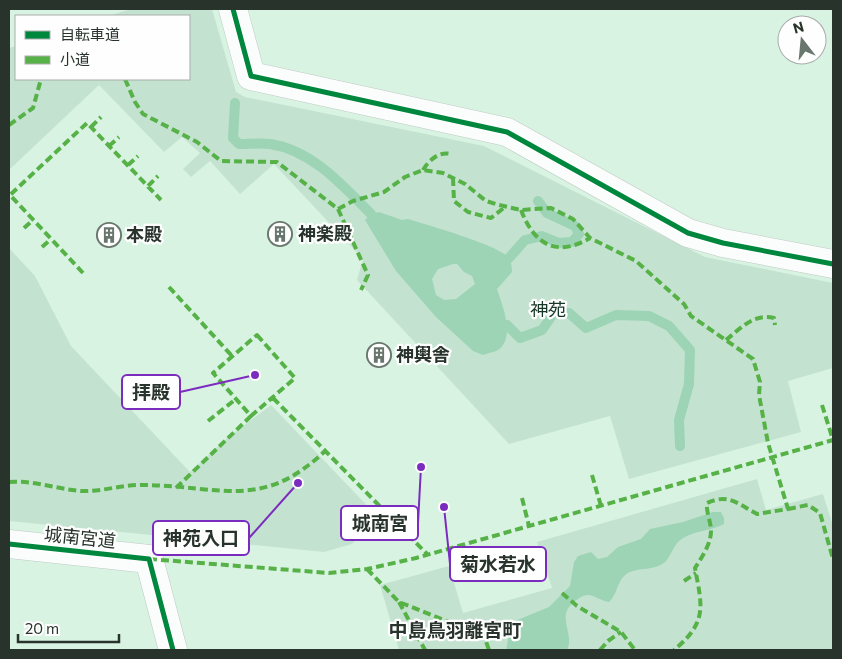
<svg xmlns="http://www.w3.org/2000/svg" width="842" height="659" font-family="Commissioner,'Noto Sans JP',sans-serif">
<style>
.built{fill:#d9f3e3;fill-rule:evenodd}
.green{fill:#c4e2d0}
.water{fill:#9cd4b5;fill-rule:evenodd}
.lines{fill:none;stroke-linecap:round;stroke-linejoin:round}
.stream{stroke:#9cd4b5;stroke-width:10}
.street-casing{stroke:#bfcac4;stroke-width:29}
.path{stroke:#d5d9d7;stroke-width:3;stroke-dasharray:4 2.5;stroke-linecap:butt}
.street{stroke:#fbfdfc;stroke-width:28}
.quiet{stroke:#56b246;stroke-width:4;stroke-dasharray:8 4;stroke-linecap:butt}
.cycleway-casing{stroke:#fefefe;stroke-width:8}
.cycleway{stroke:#00873e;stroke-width:5}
.labels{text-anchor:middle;stroke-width:4.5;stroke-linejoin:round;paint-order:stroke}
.poi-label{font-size:18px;font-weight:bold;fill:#28332c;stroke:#fefefe;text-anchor:start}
.park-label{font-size:18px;fill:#183827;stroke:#fefefe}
.street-label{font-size:18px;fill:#28332c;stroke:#fefefe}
.neighbourhood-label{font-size:19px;font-weight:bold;fill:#28332c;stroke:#fefefe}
.leader{fill:none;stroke:#7b2cbf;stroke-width:2}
.callout-dot{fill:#7b2cbf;stroke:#fefefe;stroke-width:2}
.callout{fill:#fefefe;stroke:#7b2cbf;stroke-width:2}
.callout-label{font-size:19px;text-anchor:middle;font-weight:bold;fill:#28332c}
</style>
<rect width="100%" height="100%" fill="#e3f2e9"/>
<path class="built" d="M 9,9 L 833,9 L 833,650 L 9,650 ZM 16,16 L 189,16 L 189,79 L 16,79 ZM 787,25 L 817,25 L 817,55 L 787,55 Z"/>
<path class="green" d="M 131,9 L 212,9 L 236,92 L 245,97 L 484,146 L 705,257 L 833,283 L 833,368 L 788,381 L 801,432 L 629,479 L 610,416 L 509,444 L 357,280 L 363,259 L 274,164 L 240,194 L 210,161 L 191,177 L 183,169 L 200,153 L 182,137 L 164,152 L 99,85 L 9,170 L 9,48 L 16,46 L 16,79 L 189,79 L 189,16 L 108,16 Z
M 9,248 L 35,276 L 71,346 L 190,472 L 227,438 L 271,405 L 379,518 L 352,544 L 324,552 L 9,521 Z
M 757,479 L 766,510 L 823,494 L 833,526 L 833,650 L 399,650 L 380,585 L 449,566 L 463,613 L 552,588 L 537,542 Z"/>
<path class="water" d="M 379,212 L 402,220 L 408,219 C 427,225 498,245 508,257 C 511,261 512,267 512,272 L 497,289 C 502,305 516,337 498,350 C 495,352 488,353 483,355 L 473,351 L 436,317 L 396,271 L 365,220 L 371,214 ZM 453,264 L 457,264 L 464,272 L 472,276 L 475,284 L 456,299 L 444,300 L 436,295 L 432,279 L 438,269 Z
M 713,512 L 721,512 L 724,518 L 724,524 C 711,531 696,530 683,538 C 673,544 672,555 665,562 C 655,571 639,567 628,573 C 617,579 618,594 609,602 C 601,601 595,595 587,595 C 581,596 577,599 573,603 C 556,617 575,633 567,650 L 506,650 L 510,630 L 515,621 L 549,607 L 570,586 L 574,562 L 578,556 L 591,552 L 598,559 L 607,557 L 618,547 L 641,539 L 650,529 L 683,522 Z"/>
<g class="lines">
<path class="stream" d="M 235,103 L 233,138 L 239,144 C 249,144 260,143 270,144 C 312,150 343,186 371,214
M 509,258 L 525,240 L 542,236 L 559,243 L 572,242 L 579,234 L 575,226 L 547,213 L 538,201
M 507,325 L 520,338 L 542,330 L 553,314 L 569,313 L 586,328 L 616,315 L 649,316 L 669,326 L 690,350 L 689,384 L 679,420 L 680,446"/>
<defs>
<path id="street" d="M 233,9 L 251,76 L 507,132 L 688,233 L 723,243 L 833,264
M 9,544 L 149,559 L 173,650"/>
</defs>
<use href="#street" class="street-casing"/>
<path class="path" d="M 459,545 L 469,581"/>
<use href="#street" class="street"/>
<path class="quiet" d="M 125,79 L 135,102 L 143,114 L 197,142 L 221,161 L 277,162 L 338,209 L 353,201 L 384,192 L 405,177 L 423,170 L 443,173 L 465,184 L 486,201 L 499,205 L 521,210 L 551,208 L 573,219 L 590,238 L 636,261 L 684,304 L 691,316 L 753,359 L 760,382 L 759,395 L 768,443 L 788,509 L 757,514 C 738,504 729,493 707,503 C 706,513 711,521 711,531 C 711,544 702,557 695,568 C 702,606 708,622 674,650
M 9,125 L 33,108 L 41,79
M 91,127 L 101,117
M 109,146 L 119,137
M 128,165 L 138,156
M 423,170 C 429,160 439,151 451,154
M 453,178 L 454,201 L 468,212 L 491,218 L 505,207
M 148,186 L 158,176
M 338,209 L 368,275 L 361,290
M 521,210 C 534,244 556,258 590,238
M 24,228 L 33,220
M 42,247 L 51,239
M 83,273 L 10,195 L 87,123 L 161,200
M 169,287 L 232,356
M 257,335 L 295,378 L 251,416 L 213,373 Z
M 726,340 C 741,328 754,313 774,318 L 775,325
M 273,398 L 427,554
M 822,405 L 833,440
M 208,421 L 236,399
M 592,475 L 601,506
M 9,482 C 33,480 56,489 81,491 C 102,492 124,484 145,485 C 221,486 262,511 325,451
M 176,488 L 251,416
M 522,498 L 529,526
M 788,509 L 808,505 L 820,513 L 833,559
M 149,559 L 329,573 L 367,569 L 416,558 L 833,440
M 367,569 L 399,602 L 484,636 L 489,650
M 684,581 L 696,573
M 562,593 L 577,606 L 621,632 L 635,650
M 399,602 L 425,650
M 600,650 L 608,641 L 621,632"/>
<defs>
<path id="cycleway" d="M 233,9 L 251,76 L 507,132 L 688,233 L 723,243 L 833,264
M 9,544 L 149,559 L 173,650"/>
</defs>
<use href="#cycleway" class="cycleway-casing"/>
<use href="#cycleway" class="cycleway"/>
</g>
<defs>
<symbol id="building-ring" viewBox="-11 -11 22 22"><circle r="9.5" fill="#fefefe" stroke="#69766e" stroke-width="1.5"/><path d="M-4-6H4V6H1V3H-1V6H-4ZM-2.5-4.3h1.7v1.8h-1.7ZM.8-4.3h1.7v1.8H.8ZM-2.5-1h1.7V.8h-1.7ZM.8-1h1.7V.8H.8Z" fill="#69766e"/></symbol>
</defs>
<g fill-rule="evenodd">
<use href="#building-ring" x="266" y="220" width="28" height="28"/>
<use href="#building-ring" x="95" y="221" width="28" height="28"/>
<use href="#building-ring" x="365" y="341" width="28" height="28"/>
</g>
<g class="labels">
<g class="poi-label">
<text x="298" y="240">神楽殿</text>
<text x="126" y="241">本殿</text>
<text x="396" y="361">神輿舎</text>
</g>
<g class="park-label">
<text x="548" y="316">神苑</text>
</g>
<g class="street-label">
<text transform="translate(80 538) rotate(6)" y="6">城南宮道</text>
</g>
<g class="neighbourhood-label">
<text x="455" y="637">中島鳥羽離宮町</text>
</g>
</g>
<path class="leader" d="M255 375L180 392M421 467L418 523M298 483L249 538M444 507L450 564"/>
<g class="callout-dot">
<circle cx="255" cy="375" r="5"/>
<circle cx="421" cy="467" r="5"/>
<circle cx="298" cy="483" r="5"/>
<circle cx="444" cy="507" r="5"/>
</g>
<g class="callout">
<rect x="122" y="375" width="58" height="34" rx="5"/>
<rect x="341" y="506" width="77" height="34" rx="5"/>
<rect x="153" y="521" width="96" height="34" rx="5"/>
<rect x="450" y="547" width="96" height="34" rx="5"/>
</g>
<g class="callout-label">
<text x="151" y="399">拝殿</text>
<text x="380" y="530">城南宮</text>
<text x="201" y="545">神苑入口</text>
<text x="498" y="571">菊水若水</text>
</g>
<rect width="842" height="659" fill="none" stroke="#28332c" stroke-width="20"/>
<rect x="15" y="15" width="175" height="65" fill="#fefefe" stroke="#a8adaa"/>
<rect x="25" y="31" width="25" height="8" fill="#00873e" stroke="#a8adaa"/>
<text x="60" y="40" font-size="15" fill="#28332c">自転車道</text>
<rect x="25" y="56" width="25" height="8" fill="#56b246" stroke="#a8adaa"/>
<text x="60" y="65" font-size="15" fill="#28332c">小道</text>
<g transform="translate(802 40) rotate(344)"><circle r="24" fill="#fefefe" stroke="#a8adaa"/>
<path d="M0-4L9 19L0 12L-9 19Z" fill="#69766e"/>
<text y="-8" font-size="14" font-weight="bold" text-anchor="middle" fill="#28332c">N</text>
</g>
<path d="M18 634v8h101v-8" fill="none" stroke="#28332c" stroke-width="2.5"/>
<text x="25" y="634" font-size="15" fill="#28332c" stroke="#fefefe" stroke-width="4" paint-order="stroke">20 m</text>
</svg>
